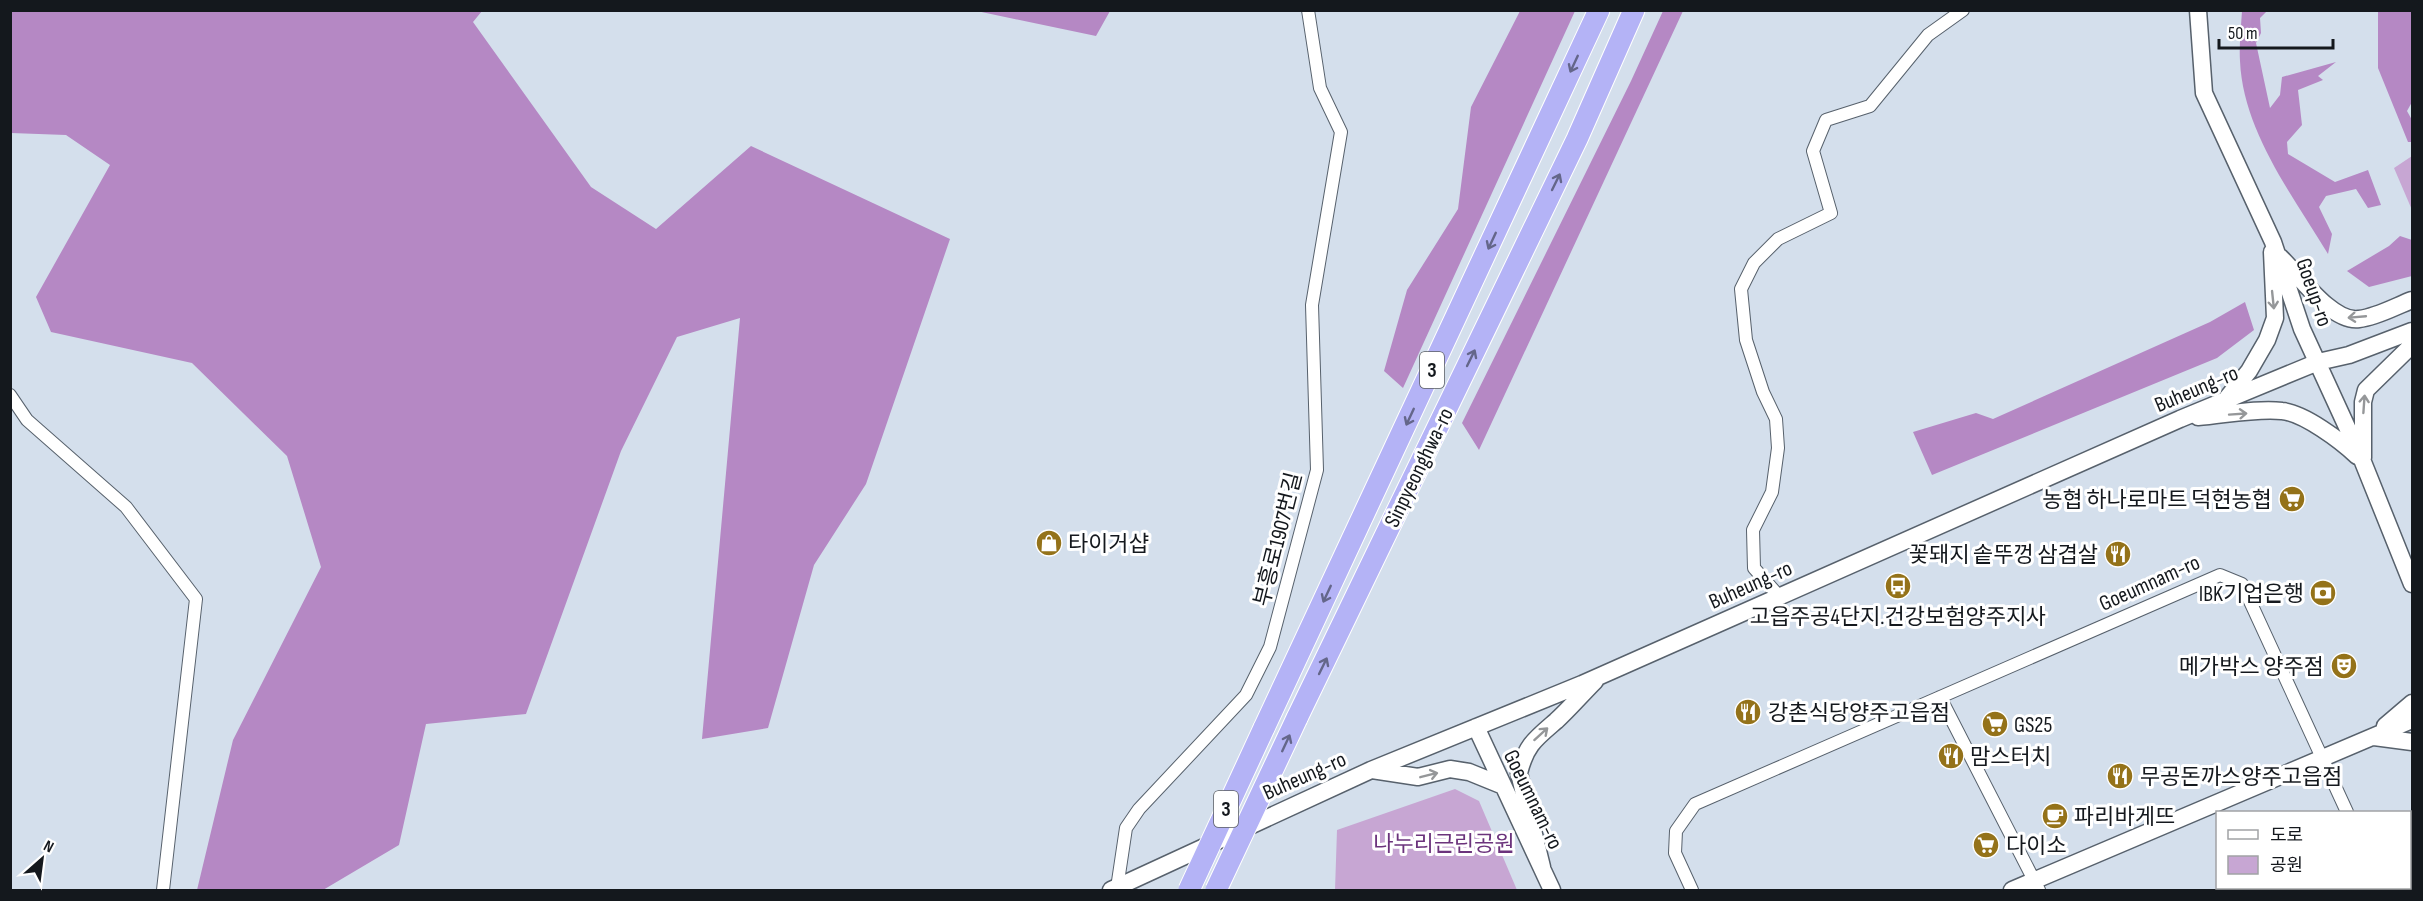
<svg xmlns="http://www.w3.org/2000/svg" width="2423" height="901" font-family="'Sofia Sans Condensed','Noto Sans KR',sans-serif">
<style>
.green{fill:#c7a6d3}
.forest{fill:#b588c4}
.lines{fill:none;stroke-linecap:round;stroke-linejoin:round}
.street-casing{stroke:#57616c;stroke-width:14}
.secondary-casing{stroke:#57616c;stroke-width:19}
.highway-casing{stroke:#fff;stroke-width:23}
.street{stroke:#fff;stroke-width:12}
.secondary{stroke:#fff;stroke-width:16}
.highway{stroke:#b4b3f6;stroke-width:21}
.highway-bridge-casing{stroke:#fff;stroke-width:23;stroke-linecap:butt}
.highway-bridge{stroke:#b4b3f6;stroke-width:21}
.oneway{stroke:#64668a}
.oneway2{stroke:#959799}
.labels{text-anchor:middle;stroke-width:6;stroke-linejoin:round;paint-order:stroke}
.shield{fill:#fff;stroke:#5a5d61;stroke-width:1.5}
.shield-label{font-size:21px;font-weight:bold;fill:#14181d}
.street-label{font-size:22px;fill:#14181d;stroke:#fff}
.poi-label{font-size:22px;fill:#14181d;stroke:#fff;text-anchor:start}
.park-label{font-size:22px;fill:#6b337c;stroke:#fff}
</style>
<rect width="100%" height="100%" fill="#d4dfec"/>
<path class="green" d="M 2412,156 L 2412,210 L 2394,168 Z
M 1455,789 L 1479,801 L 1517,890 L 1335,890 L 1337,830 Z"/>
<path class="forest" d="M 11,10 L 482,11 L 473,22 L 591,187 L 656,229 L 751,146 L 950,239 L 866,484 L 814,565 L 768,728 L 702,739 L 740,318 L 677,337 L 621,451 L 526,714 L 426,724 L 399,845 L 323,890 L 197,890 L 233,740 L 321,567 L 287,456 L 192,363 L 51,332 L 36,297 L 110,165 L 66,135 L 11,133 Z
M 972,10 L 1110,10 L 1110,11 L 1096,36 Z
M 1520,11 L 1575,11 L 1403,388 L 1384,371 L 1407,290 L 1458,209 L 1471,107 Z
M 1663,11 L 1683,11 L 1479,450 L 1462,423 L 1631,81 Z
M 2242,11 L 2267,11 L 2260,18 L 2261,33 L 2256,43 L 2270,108 L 2280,95 L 2282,77 L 2336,62 L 2318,76 L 2323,80 L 2298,90 L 2302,125 L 2287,142 L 2288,154 L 2335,182 L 2368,170 L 2381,205 L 2368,208 L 2356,189 L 2326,196 L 2319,207 L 2332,234 L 2328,254 C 2293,196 2243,131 2240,61 C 2239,45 2241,27 2242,11 Z
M 2378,11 L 2412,11 L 2412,102 L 2407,111 L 2412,120 L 2412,142 L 2408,142 L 2378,68 Z
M 2400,236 L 2412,240 L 2412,276 L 2369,287 L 2347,271 L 2389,246 Z
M 2245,302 L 2254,330 L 2217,358 L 1932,475 L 1913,432 L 1976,413 L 1993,419 L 2210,322 Z"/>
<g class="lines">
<defs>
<path id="street" d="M 10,395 L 27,420 L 126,507 L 196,599 L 163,890
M 1778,595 L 1754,568 L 1753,530 L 1772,492 L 1778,448 L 1776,419 L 1763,392 L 1746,340 L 1741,289 L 1754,263 L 1778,239 L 1831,213 L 1813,151 L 1826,120 L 1870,106 L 1928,35 L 1963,10
M 1940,697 L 2039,890
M 1117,888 L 1126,828 L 1139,809 L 1246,695 L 1270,647 L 1317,470 L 1312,305 L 1341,132 L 1320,88 L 1308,10
M 2383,888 L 2384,890
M 1692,890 L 1675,853 L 1676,831 L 1695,804 L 2220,575 L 2242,584 L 2347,812"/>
<path id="secondary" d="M 2198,10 L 2204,93 L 2273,242 L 2302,329 L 2363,462 L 2412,584
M 2280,257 C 2299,275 2332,323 2359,319 C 2377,317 2396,306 2412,300
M 2227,398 L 2249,371 L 2267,340 L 2275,318 L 2272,252
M 2198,417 C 2224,415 2257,408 2282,411 C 2304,413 2341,441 2357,456
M 2363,458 L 2363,402 L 2366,390 L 2412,345
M 2385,726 L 2412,703
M 1476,727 L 1552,890
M 2374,737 L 2412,742
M 1372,770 L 1418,777 L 1450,769 L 1469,772 L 1501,785
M 1542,867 L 1519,773 C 1526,745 1535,739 1556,721 C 1569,709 1582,694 1595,681
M 1111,890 L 1371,770 L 1582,684 L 2180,419 L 2318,362 L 2349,355 L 2412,331
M 2012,890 L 2412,720"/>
<path id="highway" d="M 1297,718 L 1577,139 L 1634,10
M 1264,728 L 1599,10"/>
</defs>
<use href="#street" class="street-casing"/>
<use href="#secondary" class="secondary-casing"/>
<use href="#highway" class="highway-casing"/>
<use href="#street" class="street"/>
<use href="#secondary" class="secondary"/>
<use href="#highway" class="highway"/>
<defs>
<path id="highway-bridge" d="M 1189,890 L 1264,728
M 1216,890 L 1297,718"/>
</defs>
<use href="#highway-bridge" class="highway-bridge-casing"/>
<use href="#highway-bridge" class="highway-bridge"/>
</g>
<defs><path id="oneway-shaft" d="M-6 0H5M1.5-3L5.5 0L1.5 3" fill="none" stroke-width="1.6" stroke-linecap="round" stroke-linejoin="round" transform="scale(1.5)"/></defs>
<g class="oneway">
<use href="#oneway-shaft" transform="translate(1574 64) rotate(115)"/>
<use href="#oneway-shaft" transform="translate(1556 182) rotate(-64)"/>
<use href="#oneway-shaft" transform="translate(1492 241) rotate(115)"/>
<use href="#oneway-shaft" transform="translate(1471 358) rotate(-64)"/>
<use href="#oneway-shaft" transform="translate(1410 417) rotate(115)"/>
<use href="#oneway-shaft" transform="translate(1327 594) rotate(115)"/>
<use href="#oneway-shaft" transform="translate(1323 666) rotate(-64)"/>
<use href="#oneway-shaft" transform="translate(1286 743) rotate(-65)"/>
</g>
<g class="oneway2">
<use href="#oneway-shaft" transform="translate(2273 300) rotate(84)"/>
<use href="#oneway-shaft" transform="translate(2357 317) rotate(175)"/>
<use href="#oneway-shaft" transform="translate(2364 404) rotate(-86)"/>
<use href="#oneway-shaft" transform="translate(2238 414) rotate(-4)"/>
<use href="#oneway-shaft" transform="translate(1541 734) rotate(-42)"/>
<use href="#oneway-shaft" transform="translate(1429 775) rotate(-14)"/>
</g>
<defs>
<symbol id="supermarket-disc" viewBox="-11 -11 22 22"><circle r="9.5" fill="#947219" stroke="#fff"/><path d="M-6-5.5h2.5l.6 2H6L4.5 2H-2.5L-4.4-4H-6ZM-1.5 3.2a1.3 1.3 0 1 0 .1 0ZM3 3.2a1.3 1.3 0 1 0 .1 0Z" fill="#fff"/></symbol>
<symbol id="shop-disc" viewBox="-11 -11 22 22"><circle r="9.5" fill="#947219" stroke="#fff"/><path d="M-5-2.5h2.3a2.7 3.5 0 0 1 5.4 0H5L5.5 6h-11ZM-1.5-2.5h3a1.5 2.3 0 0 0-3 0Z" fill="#fff"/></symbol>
<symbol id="restaurant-disc" viewBox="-11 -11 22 22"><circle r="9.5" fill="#947219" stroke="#fff"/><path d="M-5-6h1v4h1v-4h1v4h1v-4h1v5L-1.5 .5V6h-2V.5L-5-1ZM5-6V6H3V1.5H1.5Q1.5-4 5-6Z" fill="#fff"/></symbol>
<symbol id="bus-disc" viewBox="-11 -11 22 22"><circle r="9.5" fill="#947219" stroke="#fff"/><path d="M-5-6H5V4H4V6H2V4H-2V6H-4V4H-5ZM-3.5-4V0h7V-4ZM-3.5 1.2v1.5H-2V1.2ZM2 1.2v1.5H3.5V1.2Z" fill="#fff"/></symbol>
<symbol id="bank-disc" viewBox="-11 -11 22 22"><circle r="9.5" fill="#947219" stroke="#fff"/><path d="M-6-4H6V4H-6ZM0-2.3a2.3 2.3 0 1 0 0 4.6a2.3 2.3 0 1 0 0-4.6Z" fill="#fff"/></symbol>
<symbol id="theatre-disc" viewBox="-11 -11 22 22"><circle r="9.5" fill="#947219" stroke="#fff"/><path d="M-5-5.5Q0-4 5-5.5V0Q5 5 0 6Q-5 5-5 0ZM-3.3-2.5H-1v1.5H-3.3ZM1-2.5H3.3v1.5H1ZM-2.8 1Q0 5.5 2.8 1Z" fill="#fff"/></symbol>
<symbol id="cafe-disc" viewBox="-11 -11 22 22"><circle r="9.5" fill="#947219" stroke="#fff"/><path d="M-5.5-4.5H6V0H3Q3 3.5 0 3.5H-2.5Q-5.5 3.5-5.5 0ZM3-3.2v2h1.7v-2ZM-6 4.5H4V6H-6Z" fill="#fff"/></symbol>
</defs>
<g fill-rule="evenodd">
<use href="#supermarket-disc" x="2277" y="484" width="30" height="30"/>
<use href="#shop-disc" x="1034" y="528" width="30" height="30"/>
<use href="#restaurant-disc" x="2103" y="539" width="30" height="30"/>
<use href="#bus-disc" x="1883" y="571" width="30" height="30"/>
<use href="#bank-disc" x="2308" y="578" width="30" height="30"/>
<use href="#theatre-disc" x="2329" y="651" width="30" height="30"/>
<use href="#restaurant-disc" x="1733" y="697" width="30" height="30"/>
<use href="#supermarket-disc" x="1980" y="709" width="30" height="30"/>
<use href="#restaurant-disc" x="1936" y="741" width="30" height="30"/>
<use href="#restaurant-disc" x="2105" y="761" width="30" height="30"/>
<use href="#cafe-disc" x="2040" y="801" width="30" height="30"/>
<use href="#supermarket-disc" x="1971" y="830" width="30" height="30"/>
</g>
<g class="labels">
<g class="shield">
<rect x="1420" y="352" width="24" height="36" rx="4.5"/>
<rect x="1214" y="791" width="24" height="36" rx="4.5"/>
</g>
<g class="shield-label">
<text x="1432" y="377">3</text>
<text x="1226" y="816">3</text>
</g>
<g class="street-label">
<text transform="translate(2315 292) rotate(71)" y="8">Goeup-ro</text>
<text transform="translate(2196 388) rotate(-23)" y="8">Buheung-ro</text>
<text transform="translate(1418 467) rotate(-64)" y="8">Sinpyeonghwa-ro</text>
<text transform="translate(1277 539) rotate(-76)" y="8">부흥로1907번길</text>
<text transform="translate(2149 582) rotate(-24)" y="8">Goeumnam-ro</text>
<text transform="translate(1750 584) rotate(-24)" y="8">Buheung-ro</text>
<text transform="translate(1304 775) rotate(-24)" y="8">Buheung-ro</text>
<text transform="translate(1534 799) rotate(64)" y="8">Goeumnam-ro</text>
</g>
<g class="poi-label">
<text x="2272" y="507" text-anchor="end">농협 하나로마트 덕현농협</text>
<text x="1068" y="551">타이거샵</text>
<text x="2098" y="562" text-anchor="end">꽃돼지 솥뚜껑 삼겹살</text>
<text x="2304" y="601" text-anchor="end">IBK기업은행</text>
<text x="1898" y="624" text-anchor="middle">고읍주공4단지.건강보험양주지사</text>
<text x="2324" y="674" text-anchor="end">메가박스 양주점</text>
<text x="1768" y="720">강촌식당양주고읍점</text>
<text x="2014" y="732">GS25</text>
<text x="1970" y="764">맘스터치</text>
<text x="2140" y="784">무공돈까스양주고읍점</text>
<text x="2074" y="824">파리바게뜨</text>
<text x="2006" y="853">다이소</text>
</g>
<g class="park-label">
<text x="1444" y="851">나누리근린공원</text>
</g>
</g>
<rect width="2423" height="901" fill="none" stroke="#14181d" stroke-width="24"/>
<rect x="2216" y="811" width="195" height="78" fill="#ffffff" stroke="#a1a3a5" stroke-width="1.5"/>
<rect x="2228" y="830" width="30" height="9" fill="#ffffff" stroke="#a1a3a5" stroke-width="1.5"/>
<text x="2270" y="841" font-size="18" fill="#14181d">도로</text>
<rect x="2228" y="856" width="30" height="18" fill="#c7a6d3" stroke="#a1a3a5" stroke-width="1.5"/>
<text x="2270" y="871" font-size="18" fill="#14181d">공원</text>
<g transform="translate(42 859) rotate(28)" stroke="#ffffff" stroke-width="4.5" paint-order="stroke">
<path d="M0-4.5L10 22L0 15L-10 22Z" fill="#14181d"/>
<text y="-9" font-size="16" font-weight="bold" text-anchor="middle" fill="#14181d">N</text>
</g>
<path d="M2219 39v9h114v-9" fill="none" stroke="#14181d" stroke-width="3"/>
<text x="2228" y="39" font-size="18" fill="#14181d" stroke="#ffffff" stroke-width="4.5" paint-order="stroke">50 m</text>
</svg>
